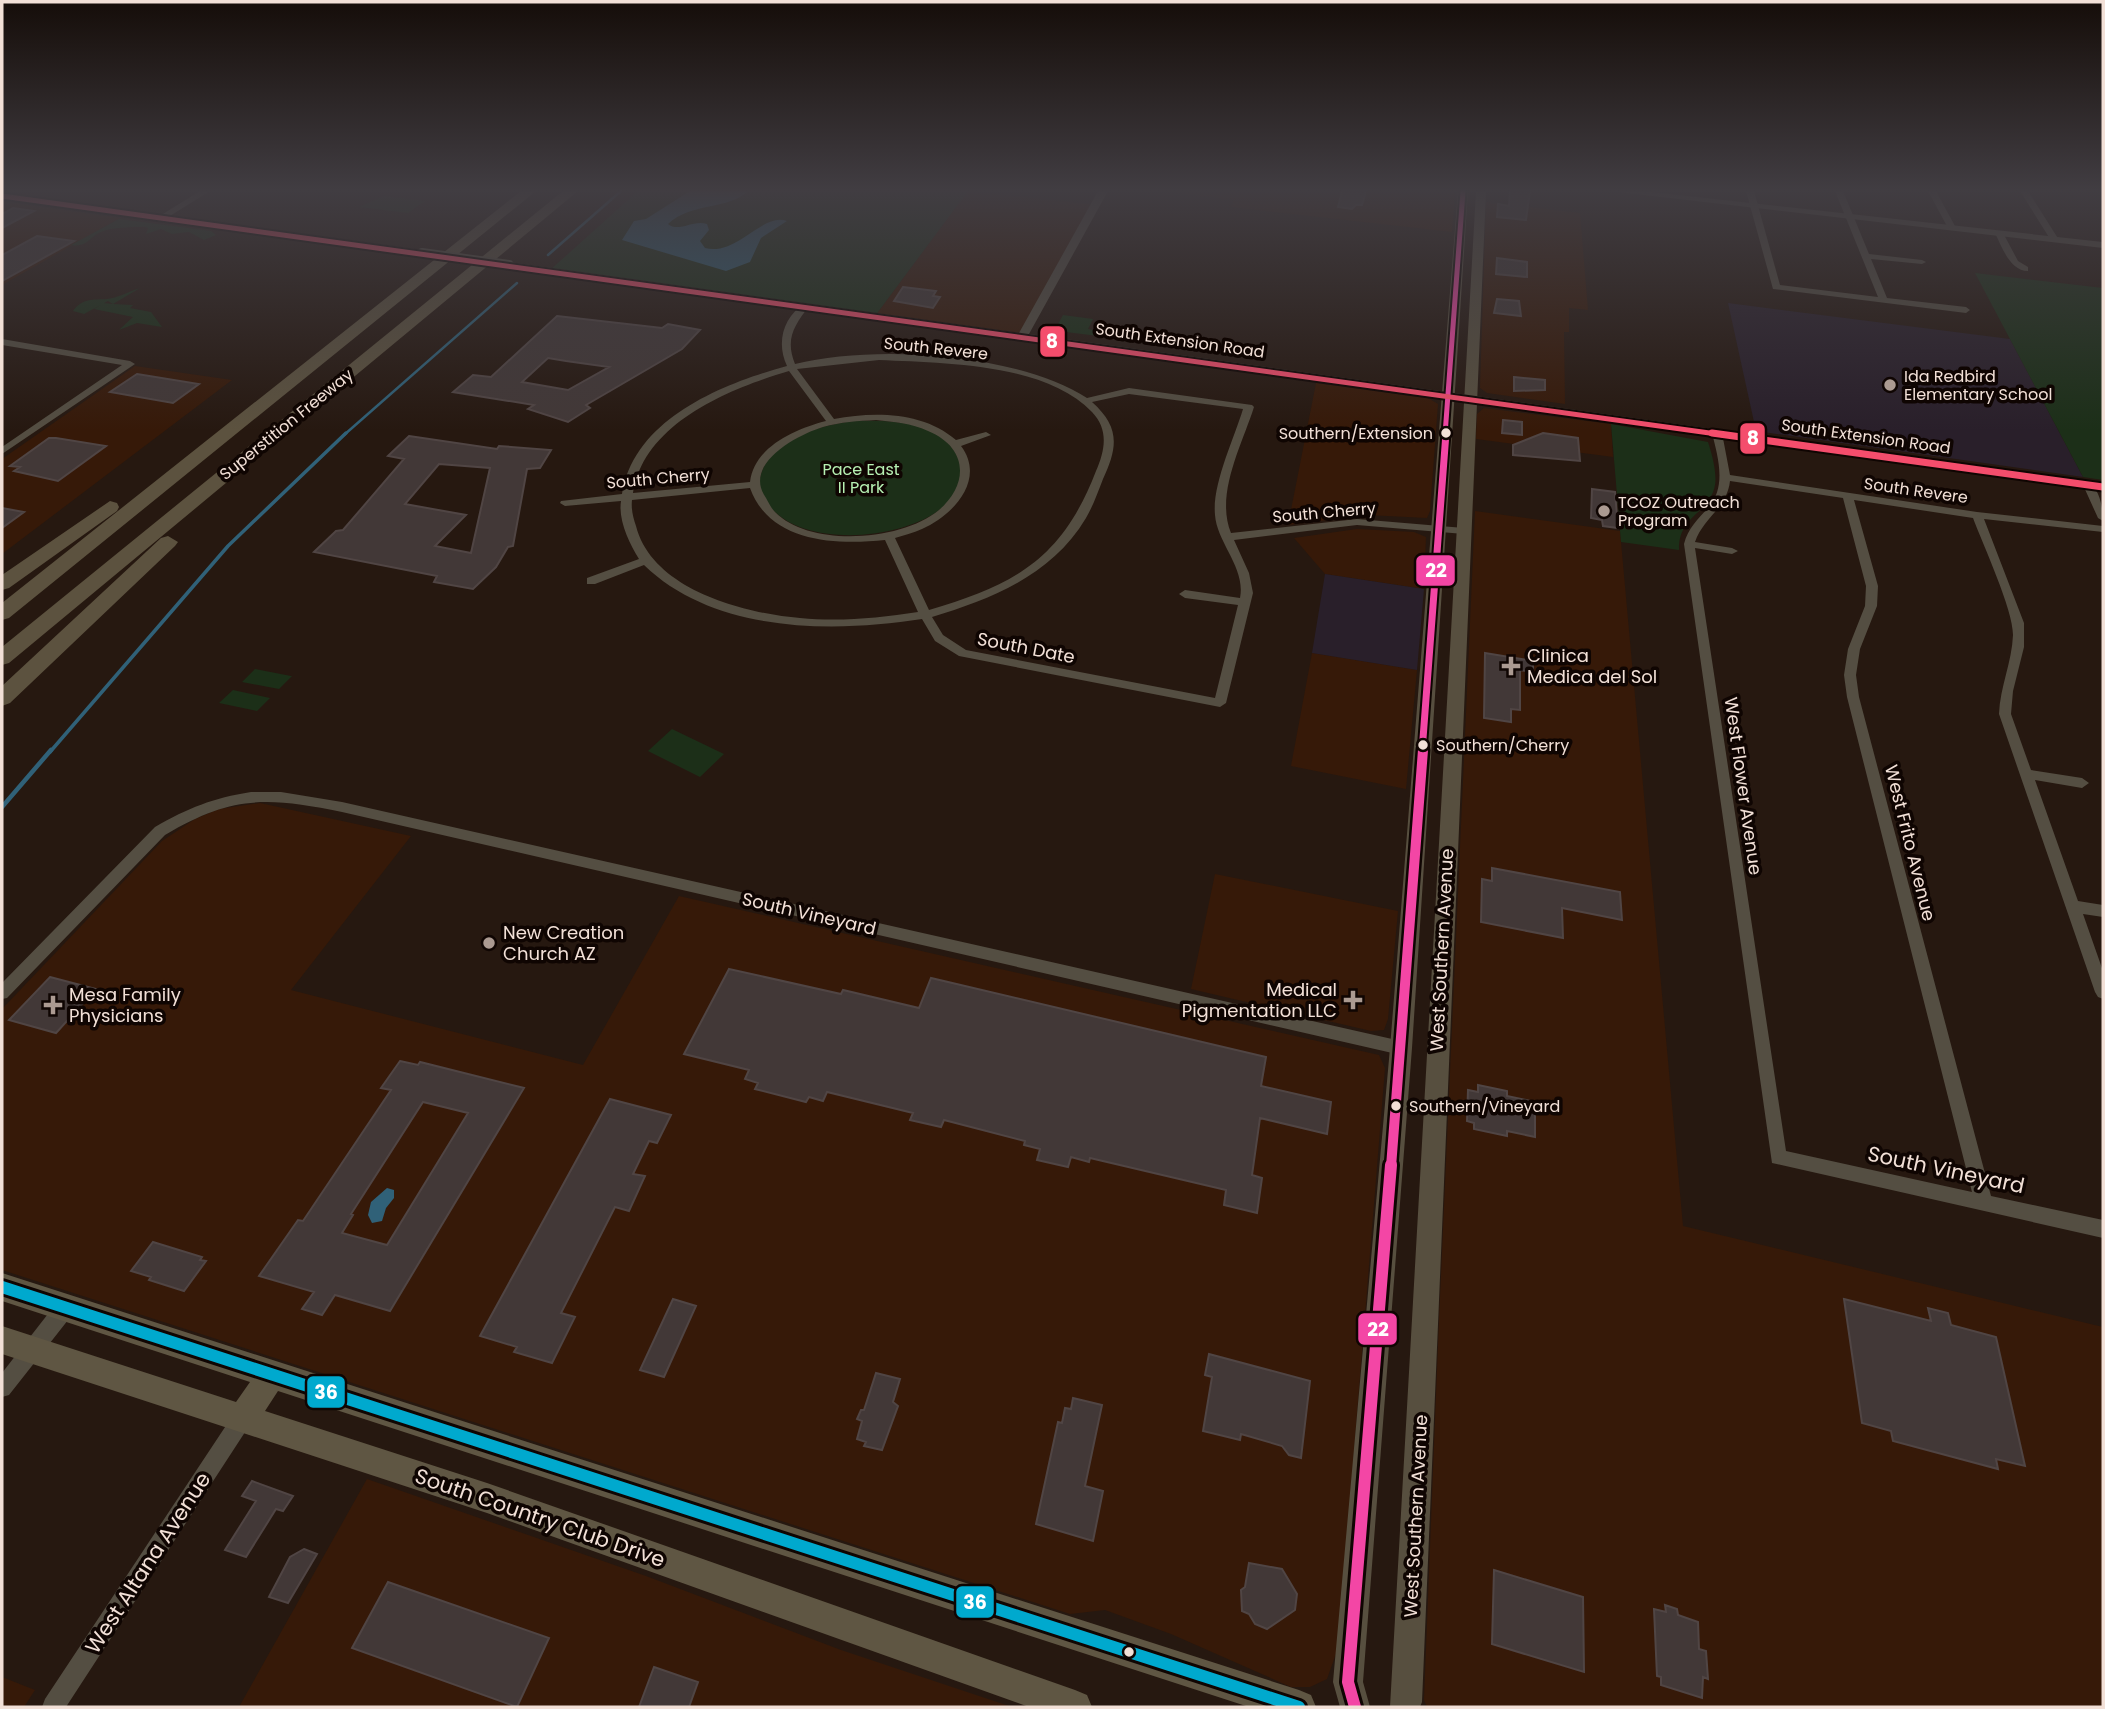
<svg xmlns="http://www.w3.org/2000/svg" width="2105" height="1709" font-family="Poppins,sans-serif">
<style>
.built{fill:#361908}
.education{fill:#291f2a}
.green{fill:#1c2f18}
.water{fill:#306178}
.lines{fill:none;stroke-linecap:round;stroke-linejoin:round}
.stream-far2{stroke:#306178;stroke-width:2.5}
.stream-far1{stroke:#306178;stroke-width:3.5}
.stream{stroke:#306178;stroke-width:4.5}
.building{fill:#423837;stroke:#504544;stroke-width:2;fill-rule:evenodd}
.minor{fill:#544e42;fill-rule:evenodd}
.tertiary{fill:#544e42;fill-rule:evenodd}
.secondary{fill:#574f3f;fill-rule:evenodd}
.primary{fill:#5f5643;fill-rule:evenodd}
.motorway{fill:#5c523f;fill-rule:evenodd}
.tertiary-bridge{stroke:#544e42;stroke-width:10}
.bus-1-far3-casing{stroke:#0f0502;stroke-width:9}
.bus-1-far2-casing{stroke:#0f0502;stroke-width:11}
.bus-1-far1-casing{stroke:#0f0502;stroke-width:15}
.bus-1-casing{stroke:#0f0502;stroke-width:18}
.bus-2-far1-casing{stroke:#0f0502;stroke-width:9}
.bus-2-casing{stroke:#0f0502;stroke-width:11}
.bus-3-casing{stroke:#0f0502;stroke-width:18}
.bus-1-far3{stroke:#f346a5;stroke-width:5}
.bus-1-far2{stroke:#f346a5;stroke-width:7}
.bus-1-far1{stroke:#f346a5;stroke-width:10}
.bus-1{stroke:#f346a5;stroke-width:12}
.bus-2-far1{stroke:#f44d6c;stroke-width:5}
.bus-2{stroke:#f44d6c;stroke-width:7}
.bus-3{stroke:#00a9ce;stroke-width:12}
.poi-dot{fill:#ab9a91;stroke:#0f0502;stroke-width:2.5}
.bus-dot{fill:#f2e0d7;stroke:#0f0502;stroke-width:2.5}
.labels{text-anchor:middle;stroke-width:7;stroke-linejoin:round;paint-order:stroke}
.far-street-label{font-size:16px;fill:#f2e0d7;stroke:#0f0502}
.far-poi-label{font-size:16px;fill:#f2e0d7;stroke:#0f0502;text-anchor:start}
.bus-label{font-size:16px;fill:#f2e0d7;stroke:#0f0502;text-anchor:start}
.far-park-label{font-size:16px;fill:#b6f0b2;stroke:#0f0502}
.street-label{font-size:18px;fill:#f2e0d7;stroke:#0f0502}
.poi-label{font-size:18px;fill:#f2e0d7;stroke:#0f0502;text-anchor:start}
.near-street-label{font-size:21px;fill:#f2e0d7;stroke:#0f0502}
.line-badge{stroke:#0f0502;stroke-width:2.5}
.badge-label{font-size:19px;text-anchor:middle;font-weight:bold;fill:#fff}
</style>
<rect width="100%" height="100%" fill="#261810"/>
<path class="built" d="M 968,191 L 1096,205 L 1023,335 L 875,316 Z
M 1164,191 L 1455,191 L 1452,232 L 1231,207 L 1234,200 Z
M 2,202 L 5,202 L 120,218 L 2,285 Z
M 1486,202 L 1580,213 L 1588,310 L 1569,308 L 1569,332 L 1564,332 L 1565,404 L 1487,393 L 1480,388 Z
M 135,366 L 232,380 L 2,554 L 2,459 Z
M 1316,383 L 1428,398 L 1438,404 L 1430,511 L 1427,518 L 1367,515 L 1288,525 Z
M 1484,408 L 1611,424 L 1613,457 L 1476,439 L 1477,414 Z
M 1475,511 L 1620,531 L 1683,1226 L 2103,1327 L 2103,1707 L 1427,1707 L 1424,1700 L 1439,1320 Z
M 1357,529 L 1414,532 L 1426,537 L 1424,589 L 1325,574 L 1294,538 Z
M 1312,653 L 1417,670 L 1406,789 L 1291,766 Z
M 260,803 L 411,836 L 291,990 L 583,1065 L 679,896 L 1379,1055 L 1385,1068 L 1338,1648 L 1327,1679 L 1310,1687 L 1291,1687 L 1171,1634 L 1105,1610 L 1070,1614 L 2,1270 L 2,1009 L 162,841 L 195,819 L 219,809 Z
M 1215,874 L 1398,911 L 1388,1019 L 1384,1030 L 1371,1031 L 1191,989 Z
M 367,1479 L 646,1576 L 841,1650 L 1012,1707 L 239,1707 Z
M 2,1677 L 35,1690 L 24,1707 L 2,1707 Z"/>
<path class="education" d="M 1728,303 L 2010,339 L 2083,477 L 1756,431 Z
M 1325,574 L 1424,589 L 1417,670 L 1312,653 Z"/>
<path class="green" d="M 638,191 L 968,191 L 875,316 L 549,271 Z
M 384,196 L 425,201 L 408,213 L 359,207 Z
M 119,219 L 211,231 L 216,235 L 204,240 L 189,232 L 172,234 L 161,229 L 146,234 L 148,228 L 145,227 C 131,227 113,227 101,232 C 89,237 87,248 71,245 Z
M 1975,273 L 2103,288 L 2103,480 L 2083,477 Z
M 140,288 L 113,304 L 133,305 L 130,308 L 151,312 L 162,327 L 137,323 L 119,330 L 133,317 L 94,309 L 104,303 L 113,304 L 108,301 L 84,314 L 73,311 C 82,298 93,300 107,299 C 118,298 130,291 140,288 Z
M 1063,315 L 1093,319 L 1088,329 L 1100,331 L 1098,336 L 1066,332 L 1058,324 Z
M 854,421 C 885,420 933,420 953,449 C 1003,522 824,567 771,508 C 763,499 757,486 761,474 C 772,438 821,425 854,421 Z
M 1611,424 L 1708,442 C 1712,454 1717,473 1715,485 C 1710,514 1678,515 1679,550 L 1621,542 Z
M 255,669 L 291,676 L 292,676 L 279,689 L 242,682 Z
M 233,690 L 270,698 L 257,711 L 219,703 Z
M 672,729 L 724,754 L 700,777 L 648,751 Z"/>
<path class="water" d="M 690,191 L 748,191 C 729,210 691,202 668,224 C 679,233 693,219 707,224 L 709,230 L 700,241 L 705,248 C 738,256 762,212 787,221 L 761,238 L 750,262 L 726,271 L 622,240 L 634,221 L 646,219 Z
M 387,1188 L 394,1190 L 394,1198 L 386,1208 L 382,1221 L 372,1223 L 368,1215 L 371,1202 Z"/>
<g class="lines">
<path class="stream-far2" d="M 548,255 L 621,191
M 344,435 L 517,283"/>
<path class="stream-far1" d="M 50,752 L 228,546 L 346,433"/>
<path class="stream" d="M 2,807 L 51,750"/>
</g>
<path class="building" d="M 1342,191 L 1366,191 L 1362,205 L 1356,205 L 1352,209 L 1338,207 Z
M 1510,191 L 1530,191 L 1526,220 L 1497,217 L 1498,204 L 1509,206 Z
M 13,208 L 34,211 L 2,228 L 2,214 Z
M 37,236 L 74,241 L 2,281 L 2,255 Z
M 1497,258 L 1527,262 L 1527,277 L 1496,274 Z
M 903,287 L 936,291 L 933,296 L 940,297 L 933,308 L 894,301 Z
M 1497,299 L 1519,301 L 1521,316 L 1494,313 Z
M 557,316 L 662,328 L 668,324 L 700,330 L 682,349 L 586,405 L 590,408 L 568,422 L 528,409 L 534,405 L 453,392 L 473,375 L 491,377 ZM 548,358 L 566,361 L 609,367 L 568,390 L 522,382 Z
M 137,374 L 199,384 L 173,403 L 110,392 Z
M 1514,377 L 1545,380 L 1545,390 L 1514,391 Z
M 1503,420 L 1522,422 L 1522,435 L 1502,433 Z
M 1543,433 L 1578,438 L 1580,461 L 1513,455 L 1513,445 Z
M 409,436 L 497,449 L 499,446 L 551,450 L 540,468 L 527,469 L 513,546 L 508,547 L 496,567 L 473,589 L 434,582 L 437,576 L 314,552 L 336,531 L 343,530 L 404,459 L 388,456 ZM 439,464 L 490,468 L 471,553 L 435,546 L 466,515 L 405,504 Z
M 49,438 L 56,438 L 106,446 L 58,481 L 14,471 L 20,467 L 10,466 Z
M 1592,489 L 1615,492 L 1618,528 L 1603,526 L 1602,520 L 1591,518 Z
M 2,508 L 24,512 L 2,528 Z
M 1485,653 L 1533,661 L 1533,672 L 1520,670 L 1520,710 L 1511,709 L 1511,722 L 1484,718 Z
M 1492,868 L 1620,892 L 1622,920 L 1562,908 L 1563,938 L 1481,922 L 1482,879 L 1492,881 Z
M 729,969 L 841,994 L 843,990 L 919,1008 L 931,978 L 1266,1057 L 1261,1086 L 1331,1102 L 1327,1134 L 1260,1118 L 1252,1175 L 1262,1178 L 1257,1213 L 1224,1205 L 1226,1190 L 1090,1158 L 1089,1162 L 1071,1157 L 1068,1167 L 1037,1160 L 1040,1149 L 1024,1145 L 1025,1141 L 944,1120 L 941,1127 L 910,1120 L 913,1113 L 827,1092 L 823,1101 L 809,1097 L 806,1102 L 755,1089 L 758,1083 L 745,1079 L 749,1070 L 684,1054 Z
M 50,977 L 96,989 L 56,1033 L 9,1020 Z
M 400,1061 L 418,1065 L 420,1062 L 524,1088 L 390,1311 L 335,1295 L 322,1315 L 302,1309 L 314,1292 L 259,1276 L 298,1220 L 303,1221 L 391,1090 L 381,1088 ZM 423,1102 L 468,1113 L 387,1245 L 342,1233 L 353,1215 L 351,1214 Z
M 1478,1085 L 1507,1091 L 1507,1096 L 1535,1102 L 1535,1137 L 1507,1131 L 1507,1136 L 1474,1129 L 1474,1123 L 1467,1121 L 1468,1090 L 1478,1092 Z
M 610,1099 L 671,1115 L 657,1143 L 649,1141 L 633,1174 L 645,1176 L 629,1211 L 615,1207 L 561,1313 L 575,1317 L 552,1363 L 514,1352 L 517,1347 L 480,1336 Z
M 153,1242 L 202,1257 L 200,1260 L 206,1261 L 184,1291 L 149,1280 L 151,1277 L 131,1271 Z
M 673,1299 L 696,1306 L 664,1377 L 640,1370 Z
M 1844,1299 L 1931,1321 L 1928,1308 L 1948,1313 L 1951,1325 L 1996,1337 L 2025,1466 L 1996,1459 L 1998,1469 L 1893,1441 L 1891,1431 L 1862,1423 Z
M 1209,1354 L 1310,1381 L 1301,1458 L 1289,1455 L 1282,1446 L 1241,1434 L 1240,1440 L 1203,1431 L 1212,1377 L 1205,1375 Z
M 876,1373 L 900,1379 L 893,1402 L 898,1406 L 882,1450 L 864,1446 L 866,1442 L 857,1439 L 862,1421 L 857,1419 L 861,1410 L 864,1410 Z
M 1073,1398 L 1102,1405 L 1085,1486 L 1103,1491 L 1093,1541 L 1036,1524 L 1058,1422 L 1062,1423 L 1065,1408 L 1071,1409 Z
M 252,1481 L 293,1496 L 283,1511 L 276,1509 L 246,1557 L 225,1550 L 256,1501 L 242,1496 Z
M 304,1549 L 317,1554 L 288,1603 L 269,1597 L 290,1557 Z
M 1249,1563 L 1282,1569 L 1297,1594 L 1295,1610 L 1267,1629 L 1255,1624 L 1249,1614 L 1242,1611 L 1241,1590 L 1245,1587 Z
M 1494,1570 L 1583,1597 L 1584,1672 L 1492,1644 Z
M 388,1582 L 549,1638 L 517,1707 L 352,1648 Z
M 1665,1605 L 1677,1609 L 1678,1615 L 1698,1622 L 1699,1649 L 1706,1651 L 1708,1679 L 1703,1677 L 1702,1698 L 1661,1685 L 1661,1677 L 1657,1676 L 1654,1609 L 1666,1612 Z
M 654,1667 L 698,1682 L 689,1707 L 639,1707 Z"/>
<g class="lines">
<path class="minor" d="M 200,191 L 210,191 L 165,219 L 158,217 Z
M 1746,191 L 1754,191 L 1780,285 L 1878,297 L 1835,191 L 1843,191 L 1869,254 L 1922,260 L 1926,262 L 1922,264 L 1871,259 L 1887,298 L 1966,307 L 1970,310 L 1966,313 L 1773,289 Z
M 1928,191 L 1936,191 L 1956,228 L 1955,230 L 1948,228 Z
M 2020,191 L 2028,191 L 2059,240 L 2058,242 L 2052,242 Z
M 1996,231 L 2002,231 L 2018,261 L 2028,267 L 2028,271 C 2010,271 2002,247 1995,233 Z
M 805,303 L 809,306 C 794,326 785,339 795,364 C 875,344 1017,353 1087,398 L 1129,388 L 1252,405 L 1254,407 C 1242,445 1215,494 1231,533 L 1357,519 L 1464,528 L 1469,531 L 1464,534 L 1357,525 L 1234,540 L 1249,573 L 1253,593 L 1226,703 L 1220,707 L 959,656 L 935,641 L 922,619 C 832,633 714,633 644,565 L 595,584 L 587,584 L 587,578 L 639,559 C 629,543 618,520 621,501 L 565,506 L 560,503 L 561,501 L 622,494 C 634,419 722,384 787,366 C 776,343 783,317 805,303 ZM 879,360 C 943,363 1045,363 1092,412 C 1109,430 1105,450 1096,471 C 1062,559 1016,584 929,610 L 895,538 C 904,535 913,533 922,529 C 954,515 986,479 961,446 L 991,435 L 986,432 L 956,440 C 924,412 875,411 834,419 L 797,369 ZM 789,371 L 826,421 C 795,429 754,447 750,482 L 633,493 C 644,423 729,389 789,371 ZM 1129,394 L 1243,409 C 1234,439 1212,484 1215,515 C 1217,543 1246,568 1240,598 L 1185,590 L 1179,594 L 1185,598 L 1238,605 L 1215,698 L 966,650 L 943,635 L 932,617 C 992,599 1052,575 1086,518 C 1093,506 1098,492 1103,479 C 1118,447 1120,427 1092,402 ZM 876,420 C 894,422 911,423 928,431 C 967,447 970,483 939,510 C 902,541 810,548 775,512 C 771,508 769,503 766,498 C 742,464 797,435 823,427 C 841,422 858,421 876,420 ZM 750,488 C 770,543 836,545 885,540 L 918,612 C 879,618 839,622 800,618 C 742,613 652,589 636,526 C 633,517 631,509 632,500 Z
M 2,339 L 130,361 L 135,364 L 2,454 L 2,447 L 122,365 L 2,345 Z
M 1717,430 L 1722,433 L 1730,475 L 1977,512 L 2103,526 L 2103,532 L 1984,519 L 2024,623 L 2024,647 L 2013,691 L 2011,714 L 2031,770 L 2082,778 L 2089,783 L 2082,788 L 2035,780 L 2078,901 L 2103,905 L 2103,917 L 2083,914 L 2103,971 L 2103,999 L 2098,997 L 2095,992 L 1999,714 C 2000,687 2012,662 2013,635 C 2013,609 1983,545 1973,518 L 1854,500 L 1878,586 L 1877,606 L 1860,649 L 1856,675 L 1859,697 L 1991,1196 L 2103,1220 L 2103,1238 L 1772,1163 L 1684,544 C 1688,528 1698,519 1708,508 C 1727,487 1718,457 1712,433 ZM 1730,481 L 1843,498 L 1866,586 L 1865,606 L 1848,649 L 1844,675 L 1847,697 L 1972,1192 L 1786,1151 L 1695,548 L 1732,554 L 1738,551 L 1732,548 L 1695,542 C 1703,518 1727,508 1730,481 Z
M 2088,482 C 2100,489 2103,508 2103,521 L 2098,518 L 2083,485 Z
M 251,792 L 281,792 L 342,802 L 1401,1041 L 1407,1043 L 1409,1048 L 1407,1053 L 1401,1055 L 342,812 C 267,797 232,795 165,835 L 7,998 L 2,999 L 2,983 L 155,827 C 188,808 213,798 251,792 Z
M 65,1299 L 72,1301 L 74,1308 L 72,1315 L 9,1395 L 2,1397 L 2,1373 L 58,1301 Z
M 242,1409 L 249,1412 L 252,1419 L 249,1426 L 66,1707 L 42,1707 L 45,1699 L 235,1412 Z"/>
<path class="tertiary" d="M 1098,191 L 1108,191 L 1029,334 L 2103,483 L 2103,491 L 509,268 L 504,265 L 509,262 L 1019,333 Z
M 1609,191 L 1643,191 L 2103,242 L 2103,248 Z
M 2,193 L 422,250 L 427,253 L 422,256 L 2,199 Z"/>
<path class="secondary" d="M 1458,191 L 1468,191 L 1412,1048 L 1363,1682 L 1370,1707 L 1340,1707 L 1333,1682 L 1390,1048 Z
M 1476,191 L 1486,191 L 1422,1702 L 1420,1707 L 1390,1707 Z"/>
<path class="primary" d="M 2,1273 L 1299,1690 L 1311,1695 L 1316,1707 L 1249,1707 L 278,1391 L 265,1411 L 487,1483 L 1075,1690 L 1087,1695 L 1092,1707 L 1029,1707 L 487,1513 L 2,1354 L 2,1326 L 236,1402 L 250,1382 L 2,1301 Z"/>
<path class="motorway" d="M 521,191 L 536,191 L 9,618 L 2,620 L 2,603 Z
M 563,191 L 578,191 L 9,663 L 2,665 L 2,647 Z
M 110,501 L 117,503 L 119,507 L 117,511 L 9,588 L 2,590 L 2,575 Z
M 168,536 L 178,542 L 175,546 L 10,703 L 2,706 L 2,686 L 161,538 Z"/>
<path class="tertiary-bridge" d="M 422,253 L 509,265"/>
<defs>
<path id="bus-1-far3" d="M 1445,435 L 1463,191"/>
<path id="bus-1-far2" d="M 1422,752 L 1446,433"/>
<path id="bus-1-far1" d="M 1391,1167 L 1423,750"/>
<path id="bus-1" d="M 1355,1707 L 1348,1682 L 1391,1165"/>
<path id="bus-2-far1" d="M 2,196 L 1724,435"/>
<path id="bus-2" d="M 1712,433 L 2103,487"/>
<path id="bus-3" d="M 2,1287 L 1299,1707"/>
</defs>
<use href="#bus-1-far3" class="bus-1-far3-casing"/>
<use href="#bus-1-far2" class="bus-1-far2-casing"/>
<use href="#bus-1-far1" class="bus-1-far1-casing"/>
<use href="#bus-1" class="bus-1-casing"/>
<use href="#bus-2-far1" class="bus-2-far1-casing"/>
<use href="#bus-2" class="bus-2-casing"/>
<use href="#bus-3" class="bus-3-casing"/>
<use href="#bus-1-far3" class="bus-1-far3"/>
<use href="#bus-1-far2" class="bus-1-far2"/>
<use href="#bus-1-far1" class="bus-1-far1"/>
<use href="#bus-1" class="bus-1"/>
<use href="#bus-2-far1" class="bus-2-far1"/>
<use href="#bus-2" class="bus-2"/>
<use href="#bus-3" class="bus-3"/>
</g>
<linearGradient id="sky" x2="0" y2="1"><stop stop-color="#150d09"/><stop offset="0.44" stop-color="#413d42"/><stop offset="1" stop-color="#413d42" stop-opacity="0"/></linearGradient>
<rect width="2105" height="431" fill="url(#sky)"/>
<g class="poi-dot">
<circle cx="1890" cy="385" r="7"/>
<circle cx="1604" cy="511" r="7"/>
<path d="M1507.5 655.5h7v7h7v7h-7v7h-7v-7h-7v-7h7z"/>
<circle cx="489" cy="943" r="7"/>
<path d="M1349.5 989.5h7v7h7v7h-7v7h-7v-7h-7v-7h7z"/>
<path d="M49.5 994.5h7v7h7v7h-7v7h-7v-7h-7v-7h7z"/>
</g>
<g class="bus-dot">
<circle cx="1446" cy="433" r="6"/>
<circle cx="1423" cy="745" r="6"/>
<circle cx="1396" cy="1106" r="6"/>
<circle cx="1129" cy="1652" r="6"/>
</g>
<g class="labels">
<g class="far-street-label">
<text transform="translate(1180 340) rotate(8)" y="6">South Extension Road</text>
<text transform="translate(936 348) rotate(6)" y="6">South Revere</text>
<text transform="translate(286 424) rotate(-39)" y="6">Superstition Freeway</text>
<text transform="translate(1866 436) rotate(8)" y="6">South Extension Road</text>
<text transform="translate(658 478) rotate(-5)" y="6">South Cherry</text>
<text transform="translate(1916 490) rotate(8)" y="6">South Revere</text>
<text transform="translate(1324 512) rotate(-5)" y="6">South Cherry</text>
</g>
<g class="far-poi-label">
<text x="1904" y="382">Ida Redbird<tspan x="1904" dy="18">Elementary School</tspan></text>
<text x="1618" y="508">TCOZ Outreach<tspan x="1618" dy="18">Program</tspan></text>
</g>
<g class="bus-label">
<text x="1433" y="439" text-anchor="end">Southern/Extension</text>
<text x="1436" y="751">Southern/Cherry</text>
<text x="1409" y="1112">Southern/Vineyard</text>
</g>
<g class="far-park-label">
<text x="861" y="475">Pace East<tspan x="861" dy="18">II Park</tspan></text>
</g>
<g class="street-label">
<text transform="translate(1026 648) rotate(11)" y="6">South Date</text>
<text transform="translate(1743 786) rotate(82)" y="6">West Flower Avenue</text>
<text transform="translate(1910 843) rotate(76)" y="6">West Frito Avenue</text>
<text transform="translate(809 914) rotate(13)" y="6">South Vineyard</text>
<text transform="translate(1442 950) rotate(-87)" y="6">West Southern Avenue</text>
<text transform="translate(1416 1516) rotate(-87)" y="6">West Southern Avenue</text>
</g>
<g class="poi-label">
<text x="1527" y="662">Clinica<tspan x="1527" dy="21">Medica del Sol</tspan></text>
<text x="503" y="939">New Creation<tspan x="503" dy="21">Church AZ</tspan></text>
<text x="1337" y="996" text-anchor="end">Medical<tspan x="1337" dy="21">Pigmentation LLC</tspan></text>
<text x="69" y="1001">Mesa Family<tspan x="69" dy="21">Physicians</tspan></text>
</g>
<g class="near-street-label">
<text transform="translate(1946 1170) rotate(12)" y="7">South Vineyard</text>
<text transform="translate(540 1518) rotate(19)" y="7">South Country Club Drive</text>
<text transform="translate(148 1563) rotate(-57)" y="7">West Altana Avenue</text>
</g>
</g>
<g class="line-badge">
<rect x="1039" y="325" width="27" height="33" rx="7" fill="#f44d6c"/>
<rect x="1739" y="422" width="27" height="33" rx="7" fill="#f44d6c"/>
<rect x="1415" y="554" width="41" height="33" rx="7" fill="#f346a5"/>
<rect x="1357" y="1312" width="41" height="34" rx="7" fill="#f346a5"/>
<rect x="306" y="1375" width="40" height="34" rx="7" fill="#00a9ce"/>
<rect x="955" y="1585" width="40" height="34" rx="7" fill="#00a9ce"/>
</g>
<g class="badge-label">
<text x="1052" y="348">8</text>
<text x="1753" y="445">8</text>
<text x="1436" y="577">22</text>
<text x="1378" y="1336">22</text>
<text x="326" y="1399">36</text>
<text x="975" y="1609">36</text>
</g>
<rect width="2105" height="1709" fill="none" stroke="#f2e0d7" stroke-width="7"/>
</svg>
